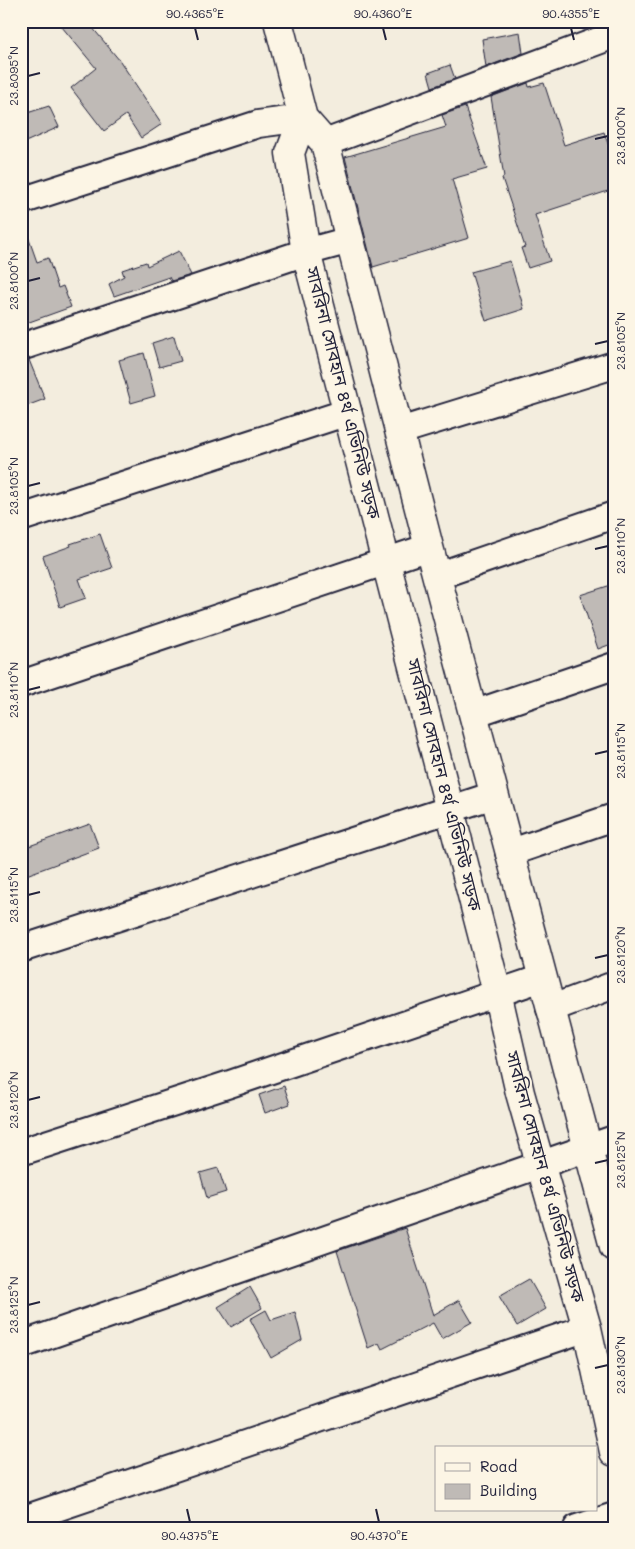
<svg xmlns="http://www.w3.org/2000/svg" width="635" height="1549" font-family="Mali,'Noto Sans Bengali',sans-serif">
<style>
.building{fill:#bfbab6;stroke:#22223b}
.lines{fill:none;stroke-linecap:round;stroke-linejoin:round}
.street-casing{stroke:#22223b;stroke-width:30}
.secondary-casing{stroke:#22223b;stroke-width:31}
.street{stroke:#fcf5e5;stroke-width:26}
.secondary{stroke:#fcf5e5;stroke-width:28}
.ticks{fill:none;stroke:#22223b;stroke-width:2}
.labels{text-anchor:middle;stroke-width:4;stroke-linejoin:round;paint-order:stroke}
.street-label{font-size:18px;fill:#22223b;stroke:#fcf5e5}
.neatline{fill:none;stroke:#22223b;stroke-width:2}
.ticks-label{font-size:12px;text-anchor:middle;fill:#22223b}
</style>
<rect width="100%" height="100%" fill="#f3edde"/>
<filter id="ink" filterUnits="userSpaceOnUse"><feTurbulence type="fractalNoise" baseFrequency=".02" numOctaves="2"/><feDisplacementMap in="SourceGraphic" scale="10" xChannelSelector="R" yChannelSelector="G"/><feConvolveMatrix kernelMatrix="1 2 1 2 8 2 1 2 1" color-interpolation-filters="sRGB"/></filter>
<g filter="url(#ink)">
<path class="building" d="M 57,21 L 87,21 L 120,61 L 162,124 L 141,138 L 126,115 L 104,131 L 71,88 L 96,68 Z
M 520,32 L 523,53 L 486,67 L 482,39 Z
M 450,65 L 455,79 L 432,87 L 428,73 Z
M 528,83 L 529,87 L 544,83 L 564,145 L 604,132 L 614,161 L 614,189 L 535,215 L 550,261 L 528,268 L 521,248 L 525,247 L 502,178 L 504,177 L 491,97 Z
M 49,106 L 59,127 L 21,144 L 21,115 Z
M 465,107 L 487,169 L 452,179 L 469,238 L 373,267 L 345,157 L 446,127 L 442,115 Z
M 24,225 L 37,262 L 48,258 L 58,288 L 63,286 L 71,307 L 21,325 L 21,226 Z
M 179,251 L 191,275 L 171,281 L 169,277 L 114,296 L 109,284 L 124,276 L 122,270 L 146,262 L 147,266 Z
M 510,261 L 524,309 L 486,321 L 471,272 Z
M 174,336 L 181,361 L 159,367 L 152,343 Z
M 144,353 L 155,396 L 131,403 L 119,360 Z
M 29,360 L 45,399 L 21,408 L 21,362 Z
M 100,534 L 112,568 L 79,579 L 86,598 L 60,607 L 43,556 L 71,546 L 70,544 Z
M 614,584 L 614,643 L 598,649 L 580,595 Z
M 90,824 L 99,848 L 21,877 L 21,849 Z
M 284,1086 L 290,1104 L 265,1113 L 259,1095 Z
M 218,1168 L 226,1192 L 207,1198 L 200,1173 Z
M 405,1228 L 433,1315 L 459,1300 L 472,1322 L 442,1339 L 433,1323 L 382,1349 L 379,1343 L 368,1348 L 337,1251 Z
M 529,1279 L 546,1309 L 517,1326 L 499,1296 Z
M 250,1287 L 262,1308 L 231,1327 L 218,1307 Z
M 266,1310 L 271,1320 L 295,1312 L 302,1340 L 271,1358 L 250,1319 Z"/>
<g class="lines">
<defs>
<path id="street" d="M 325,143 L 614,35
M 21,201 L 258,124 L 303,118
M 21,347 L 306,252 L 350,240
M 400,431 L 614,365
M 21,518 L 348,412
M 437,576 L 614,515
M 21,684 L 429,547
M 473,714 L 614,666
M 509,853 L 614,817
M 21,949 L 494,795
M 550,1009 L 614,985
M 21,1152 L 230,1084 L 542,978
M 21,1345 L 614,1139
M 21,1520 L 587,1328
M 577,1528 L 614,1516"/>
<path id="secondary" d="M 278,21 L 303,118 L 325,143 L 429,547 L 614,1247
M 303,118 L 290,153 L 306,252 L 497,992 L 520,1093 L 587,1328 L 614,1452"/>
</defs>
<use href="#street" class="street-casing"/>
<use href="#secondary" class="secondary-casing"/>
<use href="#street" class="street"/>
<use href="#secondary" class="secondary"/>
</g>
</g>
<path class="ticks" d="M 195,28 L 198,40M 383,28 L 386,40M 571,28 L 574,40M 28,76 L 40,73M 595,139 L 608,136M 28,281 L 40,278M 595,344 L 608,341M 28,486 L 40,483M 595,549 L 608,546M 28,690 L 40,687M 595,754 L 608,751M 28,895 L 40,892M 595,958 L 608,955M 28,1100 L 40,1097M 595,1163 L 608,1160M 28,1305 L 40,1302M 595,1368 L 608,1365M 187,1509 L 190,1522M 376,1509 L 379,1522"/>
<g class="labels">
<g class="street-label">
<text transform="translate(343 393) rotate(76)" y="6">সাবরিনা সোবহান ৪র্থ এভিনিউ সড়ক</text>
<text transform="translate(444 785) rotate(76)" y="6">সাবরিনা সোবহান ৪র্থ এভিনিউ সড়ক</text>
<text transform="translate(545 1177) rotate(75)" y="6">সাবরিনা সোবহান ৪র্থ এভিনিউ সড়ক</text>
</g>
</g>
<rect width="635" height="1549" fill="none" stroke="#fcf5e5" stroke-width="55"/>
<rect x="435" y="1446" width="162" height="65" fill="#fcf5e5" stroke="#a5a1a1"/>
<rect x="445" y="1463" width="25" height="8" fill="#fcf5e5" stroke="#a5a1a1"/>
<text x="480" y="1472" font-size="15" fill="#22223b">Road</text>
<rect x="445" y="1484" width="25" height="15" fill="#bfbab6" stroke="#a5a1a1"/>
<text x="480" y="1496" font-size="15" fill="#22223b">Building</text>
<rect x="28" y="28" width="580" height="1494" class="neatline"/>
<g class="ticks-label">
<text x="195" y="18">90.4365°E</text>
<text x="383" y="18">90.4360°E</text>
<text x="571" y="18">90.4355°E</text>
<text transform="translate(14 76) rotate(-90)" y="4">23.8095°N</text>
<text transform="translate(621 136) rotate(-90)" y="4">23.8100°N</text>
<text transform="translate(14 281) rotate(-90)" y="4">23.8100°N</text>
<text transform="translate(621 341) rotate(-90)" y="4">23.8105°N</text>
<text transform="translate(14 486) rotate(-90)" y="4">23.8105°N</text>
<text transform="translate(621 546) rotate(-90)" y="4">23.8110°N</text>
<text transform="translate(14 690) rotate(-90)" y="4">23.8110°N</text>
<text transform="translate(621 751) rotate(-90)" y="4">23.8115°N</text>
<text transform="translate(14 895) rotate(-90)" y="4">23.8115°N</text>
<text transform="translate(621 955) rotate(-90)" y="4">23.8120°N</text>
<text transform="translate(14 1100) rotate(-90)" y="4">23.8120°N</text>
<text transform="translate(621 1160) rotate(-90)" y="4">23.8125°N</text>
<text transform="translate(14 1305) rotate(-90)" y="4">23.8125°N</text>
<text transform="translate(621 1365) rotate(-90)" y="4">23.8130°N</text>
<text x="190" y="1540">90.4375°E</text>
<text x="379" y="1540">90.4370°E</text>
</g>
</svg>
